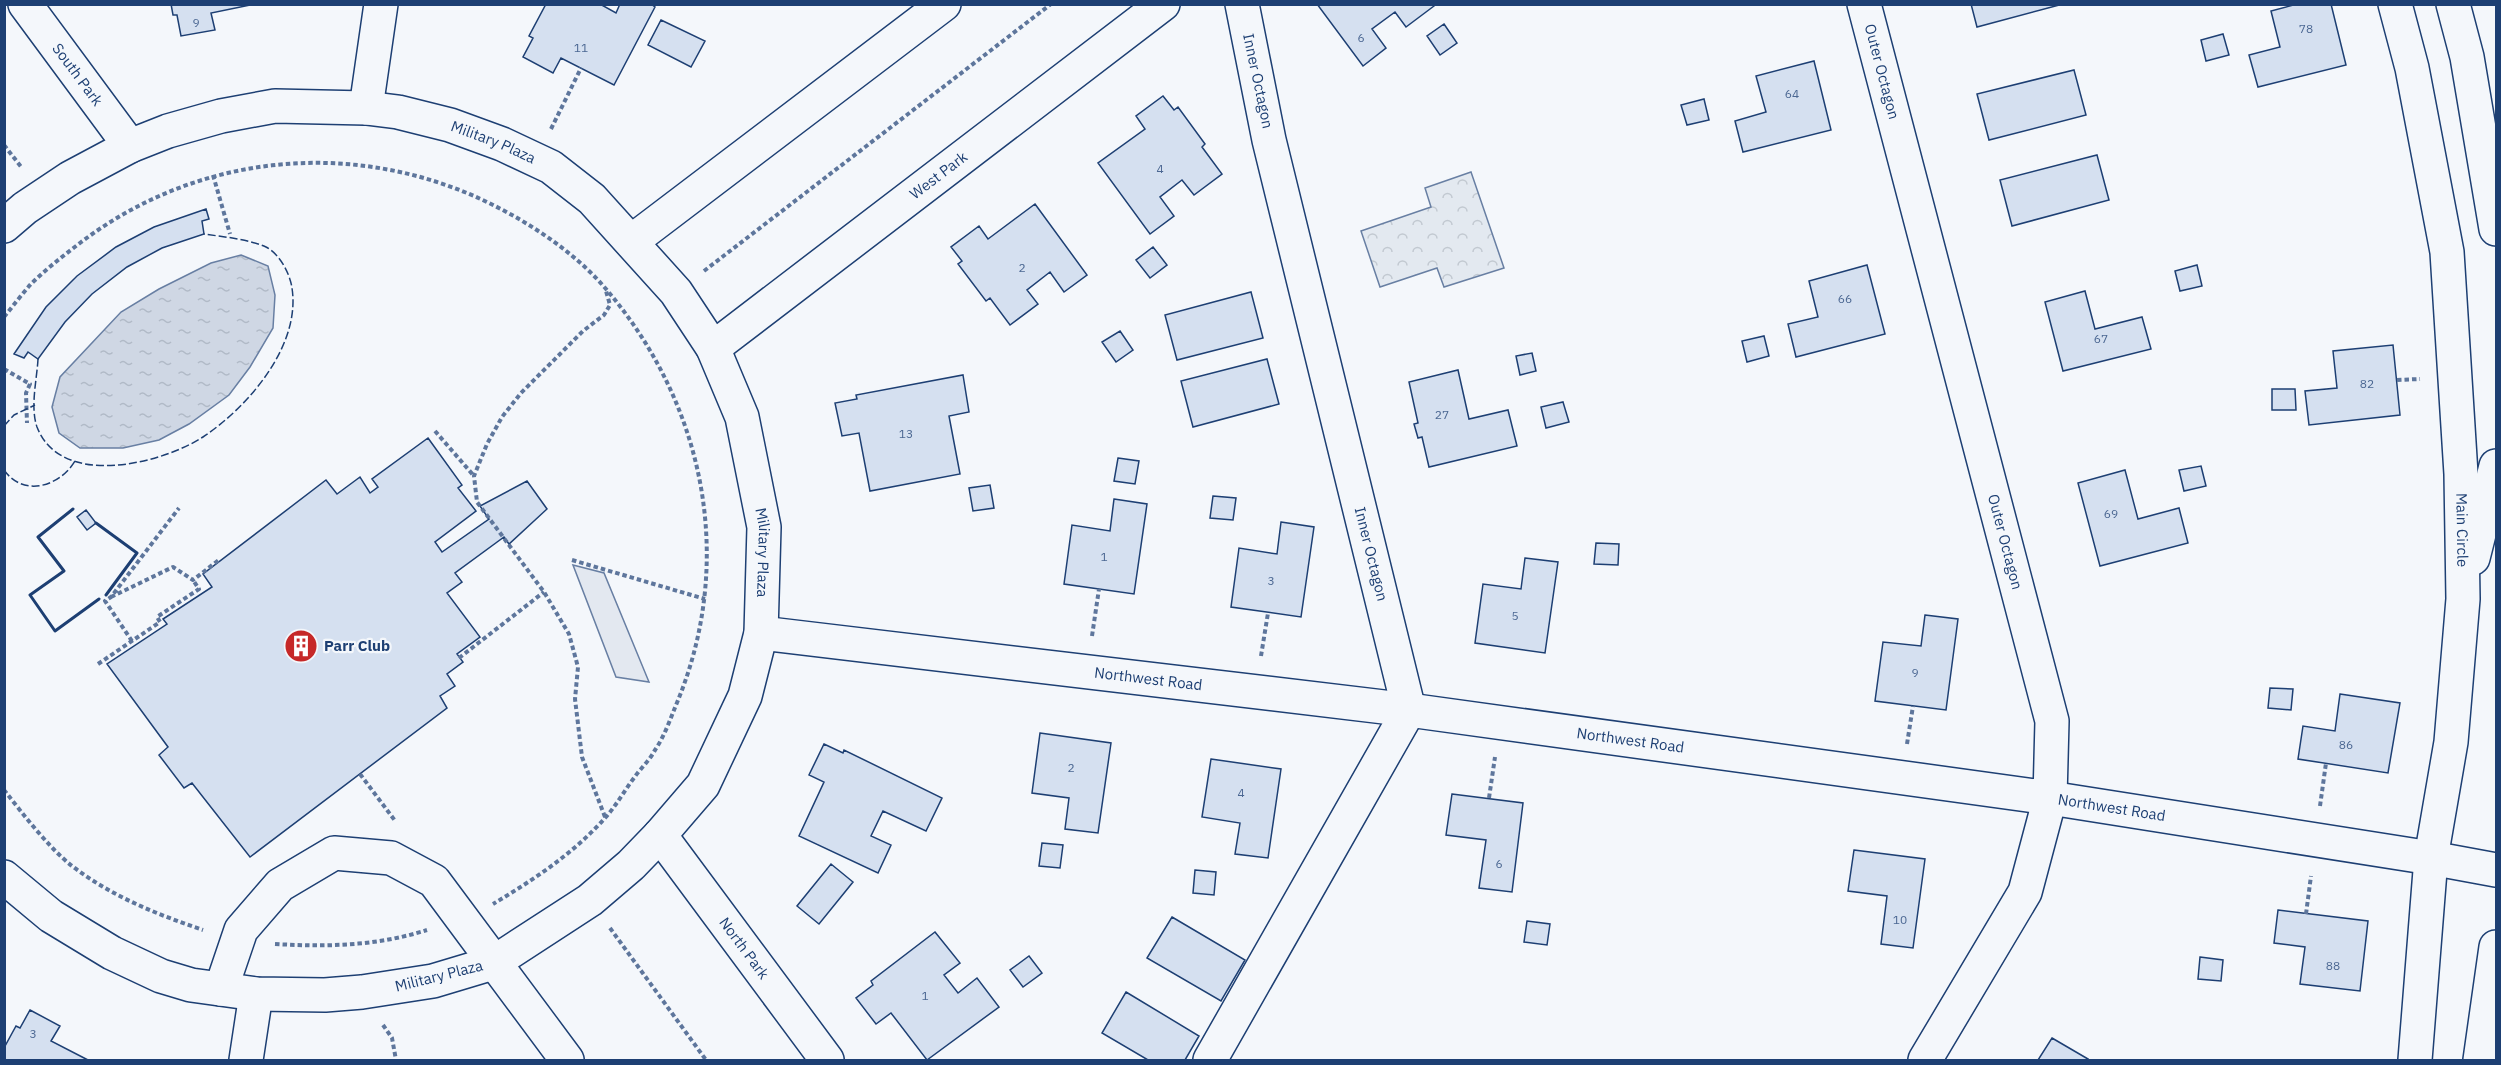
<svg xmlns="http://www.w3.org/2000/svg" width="2501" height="1065" font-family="'IBM Plex Sans',sans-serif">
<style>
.park{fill:url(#park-crowns);stroke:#687fa3;stroke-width:1.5}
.parking{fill:#e3e8f0;stroke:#687fa3;stroke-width:1.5}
.water{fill:url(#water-ripples);stroke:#687fa3;stroke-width:1.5}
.building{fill:#d5e0f0;stroke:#1d3f73;stroke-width:1.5}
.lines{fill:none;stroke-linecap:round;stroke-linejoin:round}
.minor-casing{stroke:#1d3f73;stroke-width:36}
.path{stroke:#5e769c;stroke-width:4;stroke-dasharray:4.5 3;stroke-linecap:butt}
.minor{stroke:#f4f7fb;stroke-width:33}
.fence{stroke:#1d3f73;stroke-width:1.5;stroke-dasharray:8 3;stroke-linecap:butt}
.wall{stroke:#1d3f73;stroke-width:3}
.labels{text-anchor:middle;stroke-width:4.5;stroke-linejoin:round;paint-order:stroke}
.number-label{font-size:12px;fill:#4b6792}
.street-label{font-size:15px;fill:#1d3f73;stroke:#f4f7fb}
.poi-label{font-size:15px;font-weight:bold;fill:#1d3f73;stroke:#f4f7fb;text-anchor:start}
</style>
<defs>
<pattern id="park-crowns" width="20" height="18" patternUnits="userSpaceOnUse" patternTransform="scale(1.5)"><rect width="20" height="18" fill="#e3e9f0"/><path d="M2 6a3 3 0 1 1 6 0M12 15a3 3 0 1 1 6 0" fill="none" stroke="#c2c9d1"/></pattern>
<pattern id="water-ripples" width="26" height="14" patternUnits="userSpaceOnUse" patternTransform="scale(1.5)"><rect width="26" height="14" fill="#cfd7e4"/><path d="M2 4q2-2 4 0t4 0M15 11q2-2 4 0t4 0" fill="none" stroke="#b1bac7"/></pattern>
</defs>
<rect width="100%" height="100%" fill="#f4f7fb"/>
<path class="park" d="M 1471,172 L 1504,268 L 1444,287 L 1437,268 L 1380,287 L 1361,231 L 1431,207 L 1425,188 Z"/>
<path class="parking" d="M 573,565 L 604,573 L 649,682 L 616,677 Z"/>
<path class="water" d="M 241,255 L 268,266 L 275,295 L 273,328 L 250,367 L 229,395 L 189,424 L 159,440 L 123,448 L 80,448 L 59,433 L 52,407 L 60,377 L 121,312 L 159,289 L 211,263 Z"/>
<path class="building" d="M 171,4 L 255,4 L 211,13 L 215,30 L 181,36 L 177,15 L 173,15 Z
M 546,4 L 600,4 L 616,13 L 620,4 L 651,4 L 655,7 L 614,85 L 561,58 L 553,73 L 523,57 L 533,38 L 529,36 Z
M 1317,4 L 1432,4 L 1434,6 L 1406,27 L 1395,12 L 1372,29 L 1386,48 L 1363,66 Z
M 1971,4 L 2063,4 L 1977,27 Z
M 2297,4 L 2331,4 L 2346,65 L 2258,87 L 2249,55 L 2280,47 L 2271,11 Z
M 661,20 L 705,41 L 691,67 L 648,45 Z
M 1444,24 L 1457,43 L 1440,55 L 1427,36 Z
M 2223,34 L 2229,55 L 2206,61 L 2201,40 Z
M 1814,61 L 1831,130 L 1743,152 L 1735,121 L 1766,112 L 1756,76 Z
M 2074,70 L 2086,115 L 1989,140 L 1977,94 Z
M 1163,96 L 1174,110 L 1178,107 L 1205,144 L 1202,147 L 1222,174 L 1194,195 L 1182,180 L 1160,197 L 1174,216 L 1150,234 L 1098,163 L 1145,129 L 1136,116 Z
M 1704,99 L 1709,120 L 1687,125 L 1681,105 Z
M 2097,155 L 2109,200 L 2012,226 L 2000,180 Z
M 1035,204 L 1087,275 L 1064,292 L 1050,272 L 1027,290 L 1038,304 L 1010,325 L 990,298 L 986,301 L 958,264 L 962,261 L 951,247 L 979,226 L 988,239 Z
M 206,209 L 209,219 L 202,221 L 204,234 L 162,248 L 127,267 L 92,294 L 65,322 L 38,359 L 28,352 L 24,358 L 14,354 L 46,307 L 77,276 L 116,247 L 154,227 Z
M 1153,247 L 1167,265 L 1150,278 L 1136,260 Z
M 1867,265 L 1885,334 L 1796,357 L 1788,324 L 1818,317 L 1809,281 Z
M 2197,265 L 2202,286 L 2180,291 L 2175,271 Z
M 2085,291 L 2095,329 L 2142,317 L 2151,349 L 2063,371 L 2045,302 Z
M 1251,292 L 1263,338 L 1177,360 L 1165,315 Z
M 1120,331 L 1133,350 L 1116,362 L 1102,342 Z
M 1764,336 L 1769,356 L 1747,362 L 1742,341 Z
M 2393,345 L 2400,415 L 2309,425 L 2305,391 L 2337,388 L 2333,351 Z
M 1532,353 L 1536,371 L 1520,375 L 1516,356 Z
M 1267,359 L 1279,404 L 1193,427 L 1181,381 Z
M 1458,370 L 1469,419 L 1508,410 L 1517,446 L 1429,467 L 1422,437 L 1418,438 L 1414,424 L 1418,423 L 1409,382 Z
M 963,375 L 969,412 L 949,416 L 960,474 L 870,491 L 859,433 L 842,436 L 835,403 L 857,399 L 856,395 Z
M 2272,389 L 2295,389 L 2296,410 L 2272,410 Z
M 1563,402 L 1569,422 L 1546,428 L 1541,407 Z
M 428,438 L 462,485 L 458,488 L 476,511 L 435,542 L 442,552 L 489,519 L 480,506 L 527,481 L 547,509 L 509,544 L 504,537 L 455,573 L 462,582 L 447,593 L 480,637 L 457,654 L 463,662 L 447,674 L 455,686 L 440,696 L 447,708 L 250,857 L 192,783 L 184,788 L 159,755 L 168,747 L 107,664 L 167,624 L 163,619 L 212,587 L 203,574 L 326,480 L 337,494 L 360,477 L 370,493 L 378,487 L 372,479 Z
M 1118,458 L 1139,461 L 1135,484 L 1114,481 Z
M 2201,466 L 2206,486 L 2184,491 L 2179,470 Z
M 2125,470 L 2138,519 L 2179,508 L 2188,543 L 2100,566 L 2078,483 Z
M 990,485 L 994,508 L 973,511 L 969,488 Z
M 1213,496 L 1236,498 L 1233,520 L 1210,518 Z
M 1114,499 L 1147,504 L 1134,594 L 1064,584 L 1072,525 L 1110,531 Z
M 86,510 L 96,523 L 87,530 L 77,517 Z
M 1281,522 L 1314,527 L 1301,617 L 1231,607 L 1239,548 L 1277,554 Z
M 1596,543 L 1619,544 L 1618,565 L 1594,564 Z
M 1525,558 L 1558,562 L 1545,653 L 1475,643 L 1483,584 L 1521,589 Z
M 1925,615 L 1958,619 L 1946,710 L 1875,701 L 1883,642 L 1921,646 Z
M 2270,688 L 2293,689 L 2291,710 L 2268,708 Z
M 2340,694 L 2400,703 L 2388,773 L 2298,759 L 2303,726 L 2335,731 Z
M 1040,733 L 1111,743 L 1098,833 L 1065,829 L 1069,798 L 1032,793 Z
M 824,744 L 843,753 L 844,750 L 942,798 L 926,831 L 883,811 L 871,836 L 891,845 L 878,873 L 799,836 L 824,782 L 809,775 Z
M 1211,759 L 1281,769 L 1268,858 L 1235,854 L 1240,823 L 1202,817 Z
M 1452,794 L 1523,803 L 1512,892 L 1479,888 L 1486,840 L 1446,835 Z
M 1042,843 L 1063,845 L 1060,868 L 1039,866 Z
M 1854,850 L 1925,859 L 1913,948 L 1881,944 L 1887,896 L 1848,891 Z
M 831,864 L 853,882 L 819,924 L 797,906 Z
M 1195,870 L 1216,872 L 1214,895 L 1193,893 Z
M 2278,910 L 2368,921 L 2360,991 L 2300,984 L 2305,947 L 2274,943 Z
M 1172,917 L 1245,960 L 1221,1001 L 1147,958 Z
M 1527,921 L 1550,924 L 1547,945 L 1524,942 Z
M 935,932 L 960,963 L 944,975 L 958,993 L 977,978 L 999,1007 L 927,1060 L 891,1013 L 876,1024 L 856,998 L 873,985 L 871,981 Z
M 1029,956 L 1042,973 L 1023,987 L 1010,970 Z
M 2200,957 L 2223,960 L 2221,981 L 2198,979 Z
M 1126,992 L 1199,1036 L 1185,1060 L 1148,1060 L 1102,1033 Z
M 30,1010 L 60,1026 L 51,1041 L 88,1060 L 4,1060 L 4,1048 L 16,1026 L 20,1028 Z
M 2052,1038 L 2088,1059 L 2087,1060 L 2038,1060 Z"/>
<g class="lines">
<defs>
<g id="minor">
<path id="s1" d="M 25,4 L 130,146"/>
<path id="s2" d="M 1864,4 L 2052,721 L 2050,798 L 2025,892 L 1925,1060"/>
<path id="s3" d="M 2395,4 L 2412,68 L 2447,252 L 2461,474 L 2463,599 L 2451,742 L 2431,858 L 2415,1060"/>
<path d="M 2453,4 L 2467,57 L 2496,229"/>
<path d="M 366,108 L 381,4"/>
<path id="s4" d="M 4,226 L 25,208 L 70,178 L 130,146 L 168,131 L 221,116 L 275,106 L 366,108 L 398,112 L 450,125 L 502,144 L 551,167 L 592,199 L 676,292 L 713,348 L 742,417 L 764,527 L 761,633 L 745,696 L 703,785 L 660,835 L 631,865 L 590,900 L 493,963 L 433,981 L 362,992 L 325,995 L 256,994 L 191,985 L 161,976 L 112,953 L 51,916 L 4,877"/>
<path d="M 632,241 L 944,4"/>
<path id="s5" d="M 713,348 L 1163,4"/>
<path d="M 2473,558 L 2496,466"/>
<path id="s6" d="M 761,633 L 1409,710 L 2050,798 L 2431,858 L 2496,870"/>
<path id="s7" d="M 660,835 L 827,1060"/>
<path d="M 221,989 L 241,930 L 280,885 L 334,853 L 391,858 L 434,881 L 567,1060"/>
<path d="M 246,1060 L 256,994"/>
<path d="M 1210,1060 L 1409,710 L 1269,140 L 1242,4"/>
<path d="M 2480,1060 L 2496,947"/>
</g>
</defs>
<use href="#minor" class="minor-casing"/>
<path class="path" d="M 551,129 L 581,68
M 4,145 L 22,168
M 213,175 L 230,234
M 704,271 L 1051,4
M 4,317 C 13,306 22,294 31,284 C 46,269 63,256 80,243 C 194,156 343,139 474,196 C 521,217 572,249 606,289 C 706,406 736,563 676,705 C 670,720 664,737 655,750 C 650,760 640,769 634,778 C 624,791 616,806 605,818 C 573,854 533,880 493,904
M 4,369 L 30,384 L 26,393 L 27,423
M 2397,380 L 2420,379
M 435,431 L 474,476
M 572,560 L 705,599
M 111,597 L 173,567 L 193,580 L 220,559
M 1092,636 L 1099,589
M 132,641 L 105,601 L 111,597 L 179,508
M 1261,656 L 1268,613
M 459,658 L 544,592
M 98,664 L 160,622 L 157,617 L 199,589 L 193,580
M 1907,744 L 1913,706
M 360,774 L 396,822
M 4,790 C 23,814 49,848 72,866 C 111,896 156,914 203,930
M 1489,798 L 1495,757
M 2320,806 L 2326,763
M 605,817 L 582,757 L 575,699 L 578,667 L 569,634 L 544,592 L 477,502 L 474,476 L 487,444 L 502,417 L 521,393 L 583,331 L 604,315 L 610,305 L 606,291
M 2306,914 L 2311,876
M 610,928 L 706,1060
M 275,944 C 327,947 377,946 427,930
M 383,1025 L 392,1038 L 396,1060"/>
<use href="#minor" class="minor"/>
<path class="fence" d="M 38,359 C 37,379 30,407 37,427 C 61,489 161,464 203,437 C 248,407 301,346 292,288 C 290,274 280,254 266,247 C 248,239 224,237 204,234
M 4,426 L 14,415 L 35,405
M 4,470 C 24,498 60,486 75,461"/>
<path class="wall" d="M 73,509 L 38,537 L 64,571 L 30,595 L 55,631 L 99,599
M 96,523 L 137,553 L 106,595"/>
</g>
<defs>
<symbol id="building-disc" viewBox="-11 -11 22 22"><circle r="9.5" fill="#c62828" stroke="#f4f7fb"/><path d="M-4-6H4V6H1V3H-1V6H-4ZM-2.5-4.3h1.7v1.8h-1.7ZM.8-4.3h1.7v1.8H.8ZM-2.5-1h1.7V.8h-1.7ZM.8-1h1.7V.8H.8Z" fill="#fff"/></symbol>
</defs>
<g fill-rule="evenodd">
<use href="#building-disc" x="282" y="627" width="38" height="38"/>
</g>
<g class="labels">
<g class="number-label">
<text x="196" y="27">9</text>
<text x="2306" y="33">78</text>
<text x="1361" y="42">6</text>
<text x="581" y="52">11</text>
<text x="1792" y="98">64</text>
<text x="1160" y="173">4</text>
<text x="1022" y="272">2</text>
<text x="1845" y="303">66</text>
<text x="2101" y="343">67</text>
<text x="2367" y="388">82</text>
<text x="1442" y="419">27</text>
<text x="906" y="438">13</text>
<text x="2111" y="518">69</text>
<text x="1104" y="561">1</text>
<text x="1271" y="585">3</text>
<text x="1515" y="620">5</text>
<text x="1915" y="677">9</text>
<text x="2346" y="749">86</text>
<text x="1071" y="772">2</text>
<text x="1241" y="797">4</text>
<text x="1499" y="868">6</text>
<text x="1900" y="924">10</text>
<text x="2333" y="970">88</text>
<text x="925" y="1000">1</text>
<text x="33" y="1038">3</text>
</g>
<g class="street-label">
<text dy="5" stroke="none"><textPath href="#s2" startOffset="70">Outer Octagon</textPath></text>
<text dy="5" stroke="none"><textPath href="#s1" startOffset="88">South Park</textPath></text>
<text transform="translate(1258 81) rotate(78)" y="5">Inner Octagon</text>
<text dy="5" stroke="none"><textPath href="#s4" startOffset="524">Military Plaza</textPath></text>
<text dy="5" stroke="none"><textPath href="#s5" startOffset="284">West Park</textPath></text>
<text dy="5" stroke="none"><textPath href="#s3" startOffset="532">Main Circle</textPath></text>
<text dy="5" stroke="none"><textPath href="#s2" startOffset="556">Outer Octagon</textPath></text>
<text dy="5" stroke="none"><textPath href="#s4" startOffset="1044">Military Plaza</textPath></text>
<text transform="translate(1371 554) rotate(76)" y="5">Inner Octagon</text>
<text dy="5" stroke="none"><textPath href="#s6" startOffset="390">Northwest Road</textPath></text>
<text dy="5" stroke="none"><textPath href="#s6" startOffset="876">Northwest Road</textPath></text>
<text dy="5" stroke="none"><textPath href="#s6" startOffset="1362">Northwest Road</textPath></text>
<text dy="5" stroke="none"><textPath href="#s7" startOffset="141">North Park</textPath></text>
<text transform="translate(439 976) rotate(-14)" y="5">Military Plaza</text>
</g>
<g class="poi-label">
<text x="324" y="651">Parr Club</text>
</g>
</g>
<rect width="2501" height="1065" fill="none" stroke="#1d3f73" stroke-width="12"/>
</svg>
